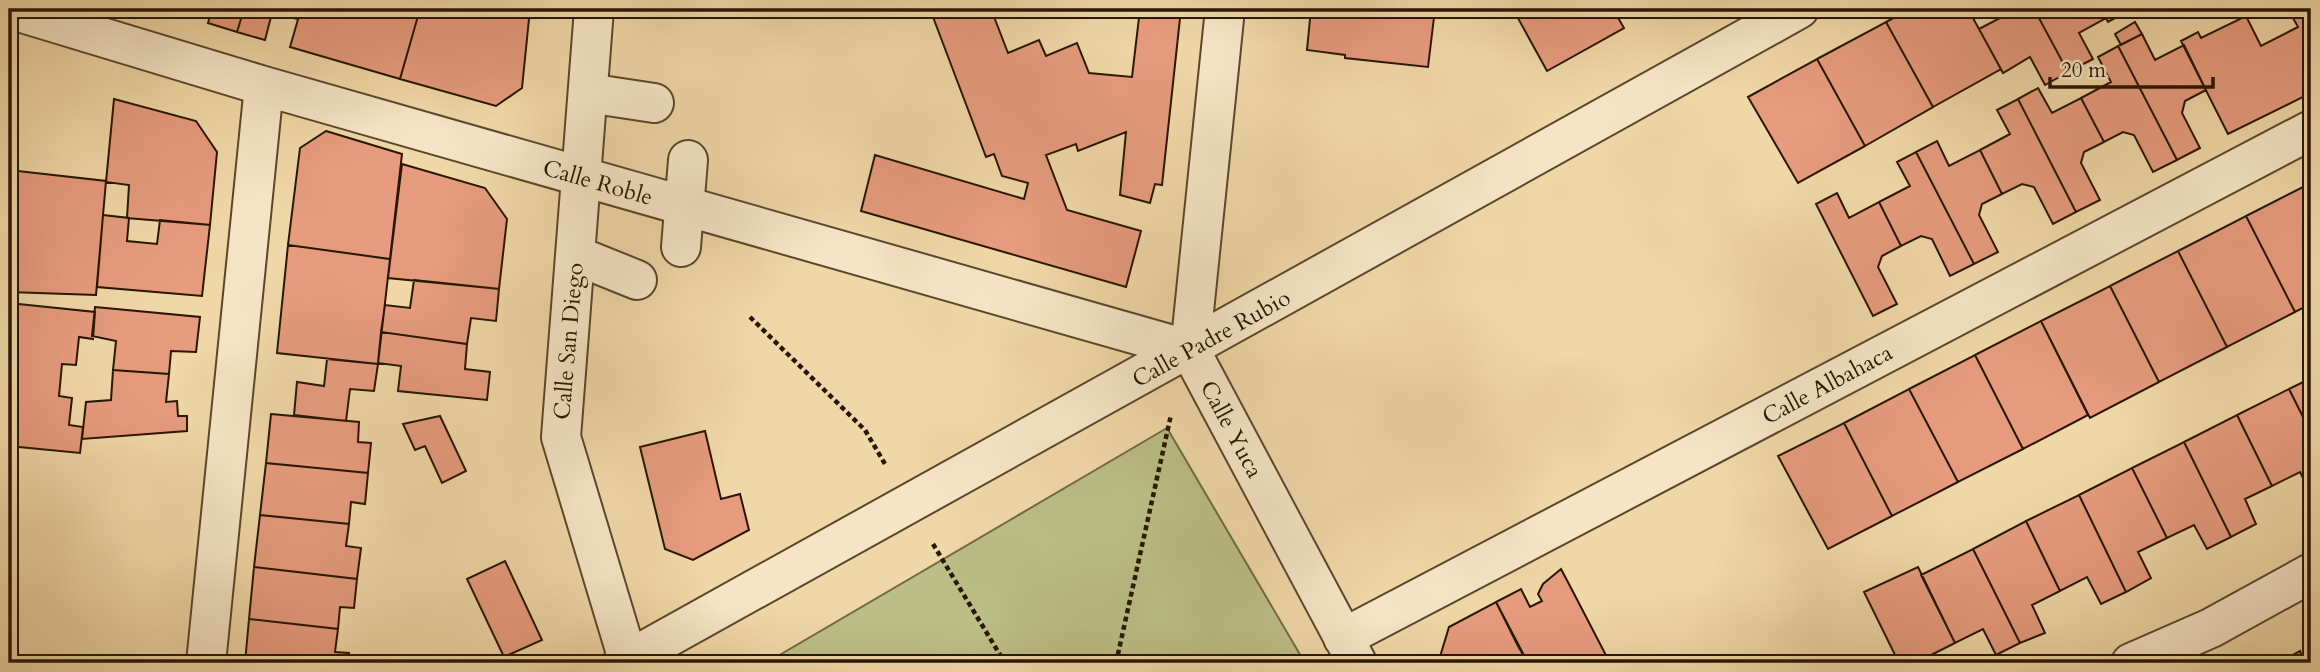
<svg xmlns="http://www.w3.org/2000/svg" width="2320" height="672" font-family="Cardo,serif">
<style>
.green{fill:#bbbe86;stroke:#726a44;stroke-width:2}
.building{fill:#e69b7e;stroke:#281701;stroke-width:2}
.lines{fill:none;stroke-linecap:round;stroke-linejoin:round}
.minor-casing{stroke:#5a472a;stroke-width:42}
.tertiary-casing{stroke:#5a472a;stroke-width:42}
.path{stroke:#281701;stroke-width:4.5;stroke-dasharray:5 3.5;stroke-linecap:butt}
.minor{stroke:#f5e5c6;stroke-width:38}
.tertiary{stroke:#f5e5c6;stroke-width:38}
.labels{text-anchor:middle;stroke-width:7;stroke-linejoin:round;paint-order:stroke}
.street-label{font-size:23px;fill:#281701;stroke:#f5e5c6}
</style>
<rect width="100%" height="100%" fill="#f0d7a7"/>
<filter id="stains"><feTurbulence type="fractalNoise" baseFrequency=".00286" numOctaves="4"/><feColorMatrix values="0 0 0 0 .2 0 0 0 0 .09 0 0 0 0 .02 0 0 0 .5 -.17"/></filter>
<radialGradient id="worn" r=".72"><stop offset=".6" stop-color="#630" stop-opacity="0"/><stop offset="1" stop-color="#630" stop-opacity=".3"/></radialGradient>
<path class="green" d="M 1167,428 L 1305,663 L 766,663 Z"/>
<path class="building" d="M 212,9 L 244,9 L 237,32 L 208,23 Z
M 244,9 L 301,9 L 298,19 L 272,13 L 265,40 L 237,32 Z
M 301,9 L 420,9 L 400,79 L 290,47 Z
M 420,9 L 530,9 L 522,88 L 496,106 L 400,79 Z
M 930,9 L 991,9 L 1008,53 L 1039,40 L 1046,56 L 1077,43 L 1089,73 L 1132,77 L 1140,9 L 1181,9 L 1162,185 L 1155,184 L 1150,203 L 1120,195 L 1126,132 L 1078,151 L 1076,144 L 1046,155 L 1067,210 L 1141,231 L 1126,287 L 861,211 L 875,155 L 1024,199 L 1028,183 L 1002,176 L 994,154 L 986,157 Z
M 1311,9 L 1435,9 L 1428,67 L 1345,58 L 1345,55 L 1307,50 Z
M 1513,9 L 1613,9 L 1624,28 L 1547,71 Z
M 1910,9 L 1968,9 L 2001,69 L 1933,107 L 1886,22 Z
M 2003,9 L 2034,9 L 2068,72 L 2045,85 L 2030,57 L 2003,73 L 1979,29 L 2000,18 Z
M 2034,9 L 2101,9 L 2106,18 L 2079,33 L 2093,59 L 2068,72 Z
M 2101,9 L 2132,9 L 2108,22 Z
M 2288,9 L 2311,9 L 2311,93 L 2228,134 L 2181,41 L 2198,32 L 2201,38 L 2246,16 L 2261,46 L 2298,27 Z
M 1886,22 L 1933,107 L 1865,146 L 1817,59 Z
M 2135,22 L 2142,34 L 2121,45 L 2115,34 Z
M 2142,34 L 2155,60 L 2184,45 L 2206,90 L 2185,101 L 2182,113 L 2200,148 L 2177,160 L 2118,46 Z
M 2118,46 L 2177,160 L 2153,172 L 2134,135 L 2123,132 L 2104,142 L 2081,98 L 2111,82 L 2098,57 Z
M 1817,59 L 1865,146 L 1798,183 L 1748,97 Z
M 2038,88 L 2052,113 L 2081,98 L 2104,142 L 2084,152 L 2081,163 L 2100,200 L 2076,212 L 2018,99 Z
M 114,99 L 196,121 L 217,152 L 210,225 L 127,218 L 129,185 L 106,182 Z
M 2018,99 L 2076,212 L 2053,224 L 2034,187 L 2022,184 L 2002,194 L 1980,150 L 2010,134 L 1997,110 Z
M 326,131 L 402,154 L 390,259 L 288,245 L 300,148 Z
M 1937,141 L 1949,166 L 1980,150 L 2002,194 L 1982,204 L 1979,215 L 1998,252 L 1974,264 L 1916,152 Z
M 1916,152 L 1974,264 L 1950,276 L 1932,239 L 1921,236 L 1901,246 L 1879,202 L 1910,186 L 1897,162 Z
M 402,164 L 485,188 L 507,219 L 499,289 L 388,278 Z
M 9,170 L 106,181 L 96,295 L 9,292 Z
M 2311,183 L 2311,304 L 2295,312 L 2246,216 Z
M 1837,193 L 1849,218 L 1879,202 L 1901,246 L 1882,256 L 1878,267 L 1897,304 L 1873,316 L 1816,204 Z
M 103,215 L 129,218 L 127,241 L 157,244 L 160,220 L 210,225 L 202,296 L 97,287 Z
M 2246,216 L 2295,312 L 2227,347 L 2178,251 Z
M 288,245 L 390,259 L 378,364 L 277,353 Z
M 2178,251 L 2227,347 L 2159,382 L 2110,286 Z
M 414,280 L 499,289 L 496,321 L 471,318 L 467,344 L 381,332 L 385,305 L 410,308 Z
M 2110,286 L 2159,382 L 2090,418 L 2041,321 Z
M 9,303 L 95,312 L 93,339 L 79,337 L 76,365 L 62,364 L 59,396 L 72,398 L 69,425 L 83,427 L 80,453 L 9,446 Z
M 95,307 L 200,317 L 196,352 L 171,351 L 169,374 L 113,370 L 116,341 L 92,336 Z
M 2041,321 L 2088,415 L 2023,449 L 1975,355 Z
M 381,332 L 467,344 L 465,369 L 490,372 L 487,400 L 398,391 L 401,366 L 378,363 Z
M 1975,355 L 2023,449 L 1958,482 L 1909,389 Z
M 327,359 L 378,364 L 374,391 L 350,389 L 346,421 L 294,415 L 297,382 L 324,386 Z
M 113,370 L 169,374 L 166,402 L 177,401 L 178,416 L 187,416 L 187,431 L 82,439 L 86,402 L 111,400 Z
M 2311,378 L 2311,433 L 2289,389 Z
M 1909,389 L 1958,482 L 1892,516 L 1844,423 Z
M 2289,389 L 2311,433 L 2311,494 L 2300,472 L 2272,486 L 2237,415 Z
M 271,414 L 359,422 L 358,442 L 371,443 L 368,473 L 266,463 Z
M 2237,415 L 2272,486 L 2245,499 L 2256,524 L 2231,537 L 2184,442 Z
M 440,416 L 466,471 L 442,483 L 425,446 L 415,450 L 403,424 Z
M 1844,423 L 1892,516 L 1828,549 L 1778,456 Z
M 705,431 L 721,499 L 740,494 L 749,530 L 693,560 L 665,549 L 640,447 Z
M 2184,442 L 2231,537 L 2207,549 L 2194,525 L 2167,538 L 2132,468 Z
M 266,463 L 368,473 L 365,504 L 351,502 L 349,524 L 260,515 Z
M 2132,468 L 2167,538 L 2138,552 L 2151,578 L 2126,592 L 2079,495 Z
M 2079,495 L 2126,592 L 2101,604 L 2087,577 L 2060,591 L 2026,521 Z
M 260,515 L 349,524 L 346,546 L 361,548 L 357,579 L 254,567 Z
M 2026,521 L 2060,591 L 2032,605 L 2045,633 L 2020,643 L 1973,549 Z
M 1973,549 L 2020,643 L 1996,655 L 1983,629 L 1955,643 L 1921,575 Z
M 505,561 L 542,640 L 504,657 L 467,579 Z
M 254,567 L 357,579 L 354,608 L 340,607 L 338,629 L 249,619 Z
M 1918,567 L 1955,643 L 1927,657 L 1930,663 L 1899,663 L 1864,592 Z
M 1561,569 L 1570,586 L 1610,663 L 1528,663 L 1518,646 L 1496,602 L 1521,589 L 1530,607 L 1542,601 L 1538,594 L 1543,584 Z
M 1496,602 L 1528,663 L 1441,663 L 1439,660 L 1449,627 Z
M 249,619 L 338,629 L 335,652 L 349,653 L 348,663 L 245,663 Z
M 2300,651 L 2305,663 L 2278,663 Z"/>
<g class="lines">
<defs>
<path id="minor" d="M 9,9 L 264,86 L 1190,350
M 594,9 L 561,437 L 629,663
M 1225,9 L 1190,350 L 1357,663
M 588,93 L 654,103
M 681,247 L 688,160
M 575,255 L 637,280
M 1343,638 L 2311,130
M 206,663 L 264,86
M 622,663 L 1799,9"/>
<path id="tertiary" d="M 2131,663 L 2211,628 L 2311,573"/>
</defs>
<use href="#minor" class="minor-casing"/>
<use href="#tertiary" class="tertiary-casing"/>
<path class="path" d="M 750,317 L 865,430 L 885,464
M 933,544 L 1005,663
M 1048,663 L 1081,659 L 1114,663
M 1116,663 L 1171,415"/>
<use href="#minor" class="minor"/>
<use href="#tertiary" class="tertiary"/>
</g>
<g class="labels">
<g class="street-label">
<text transform="translate(598 182) rotate(16)" y="8">Calle Roble</text>
<text transform="translate(1211 338) rotate(-29)" y="8">Calle Padre Rubio</text>
<text transform="translate(568 341) rotate(-85)" y="8">Calle San Diego</text>
<text transform="translate(1827 384) rotate(-28)" y="8">Calle Albahaca</text>
<text transform="translate(1232 429) rotate(62)" y="8">Calle Yuca</text>
</g>
</g>
<rect width="2320" height="672" fill="none" stroke="#f0d7a7" stroke-width="35"/>
<rect x="10" y="10" width="2299" height="651" fill="none" stroke="#281701" stroke-width="3.5"/>
<rect x="18" y="18" width="2285" height="637" fill="none" stroke="#281701" stroke-width="2"/>
<path d="M2050 77v10h163v-10" fill="none" stroke="#281701" stroke-width="3.5"/>
<text x="2061" y="77" font-size="21" fill="#281701" stroke="#f5e5c6" stroke-width="5" paint-order="stroke">20 m</text>
<rect width="100%" height="100%" filter="url(#stains)"/>
<rect width="100%" height="100%" fill="url(#worn)"/>
</svg>
